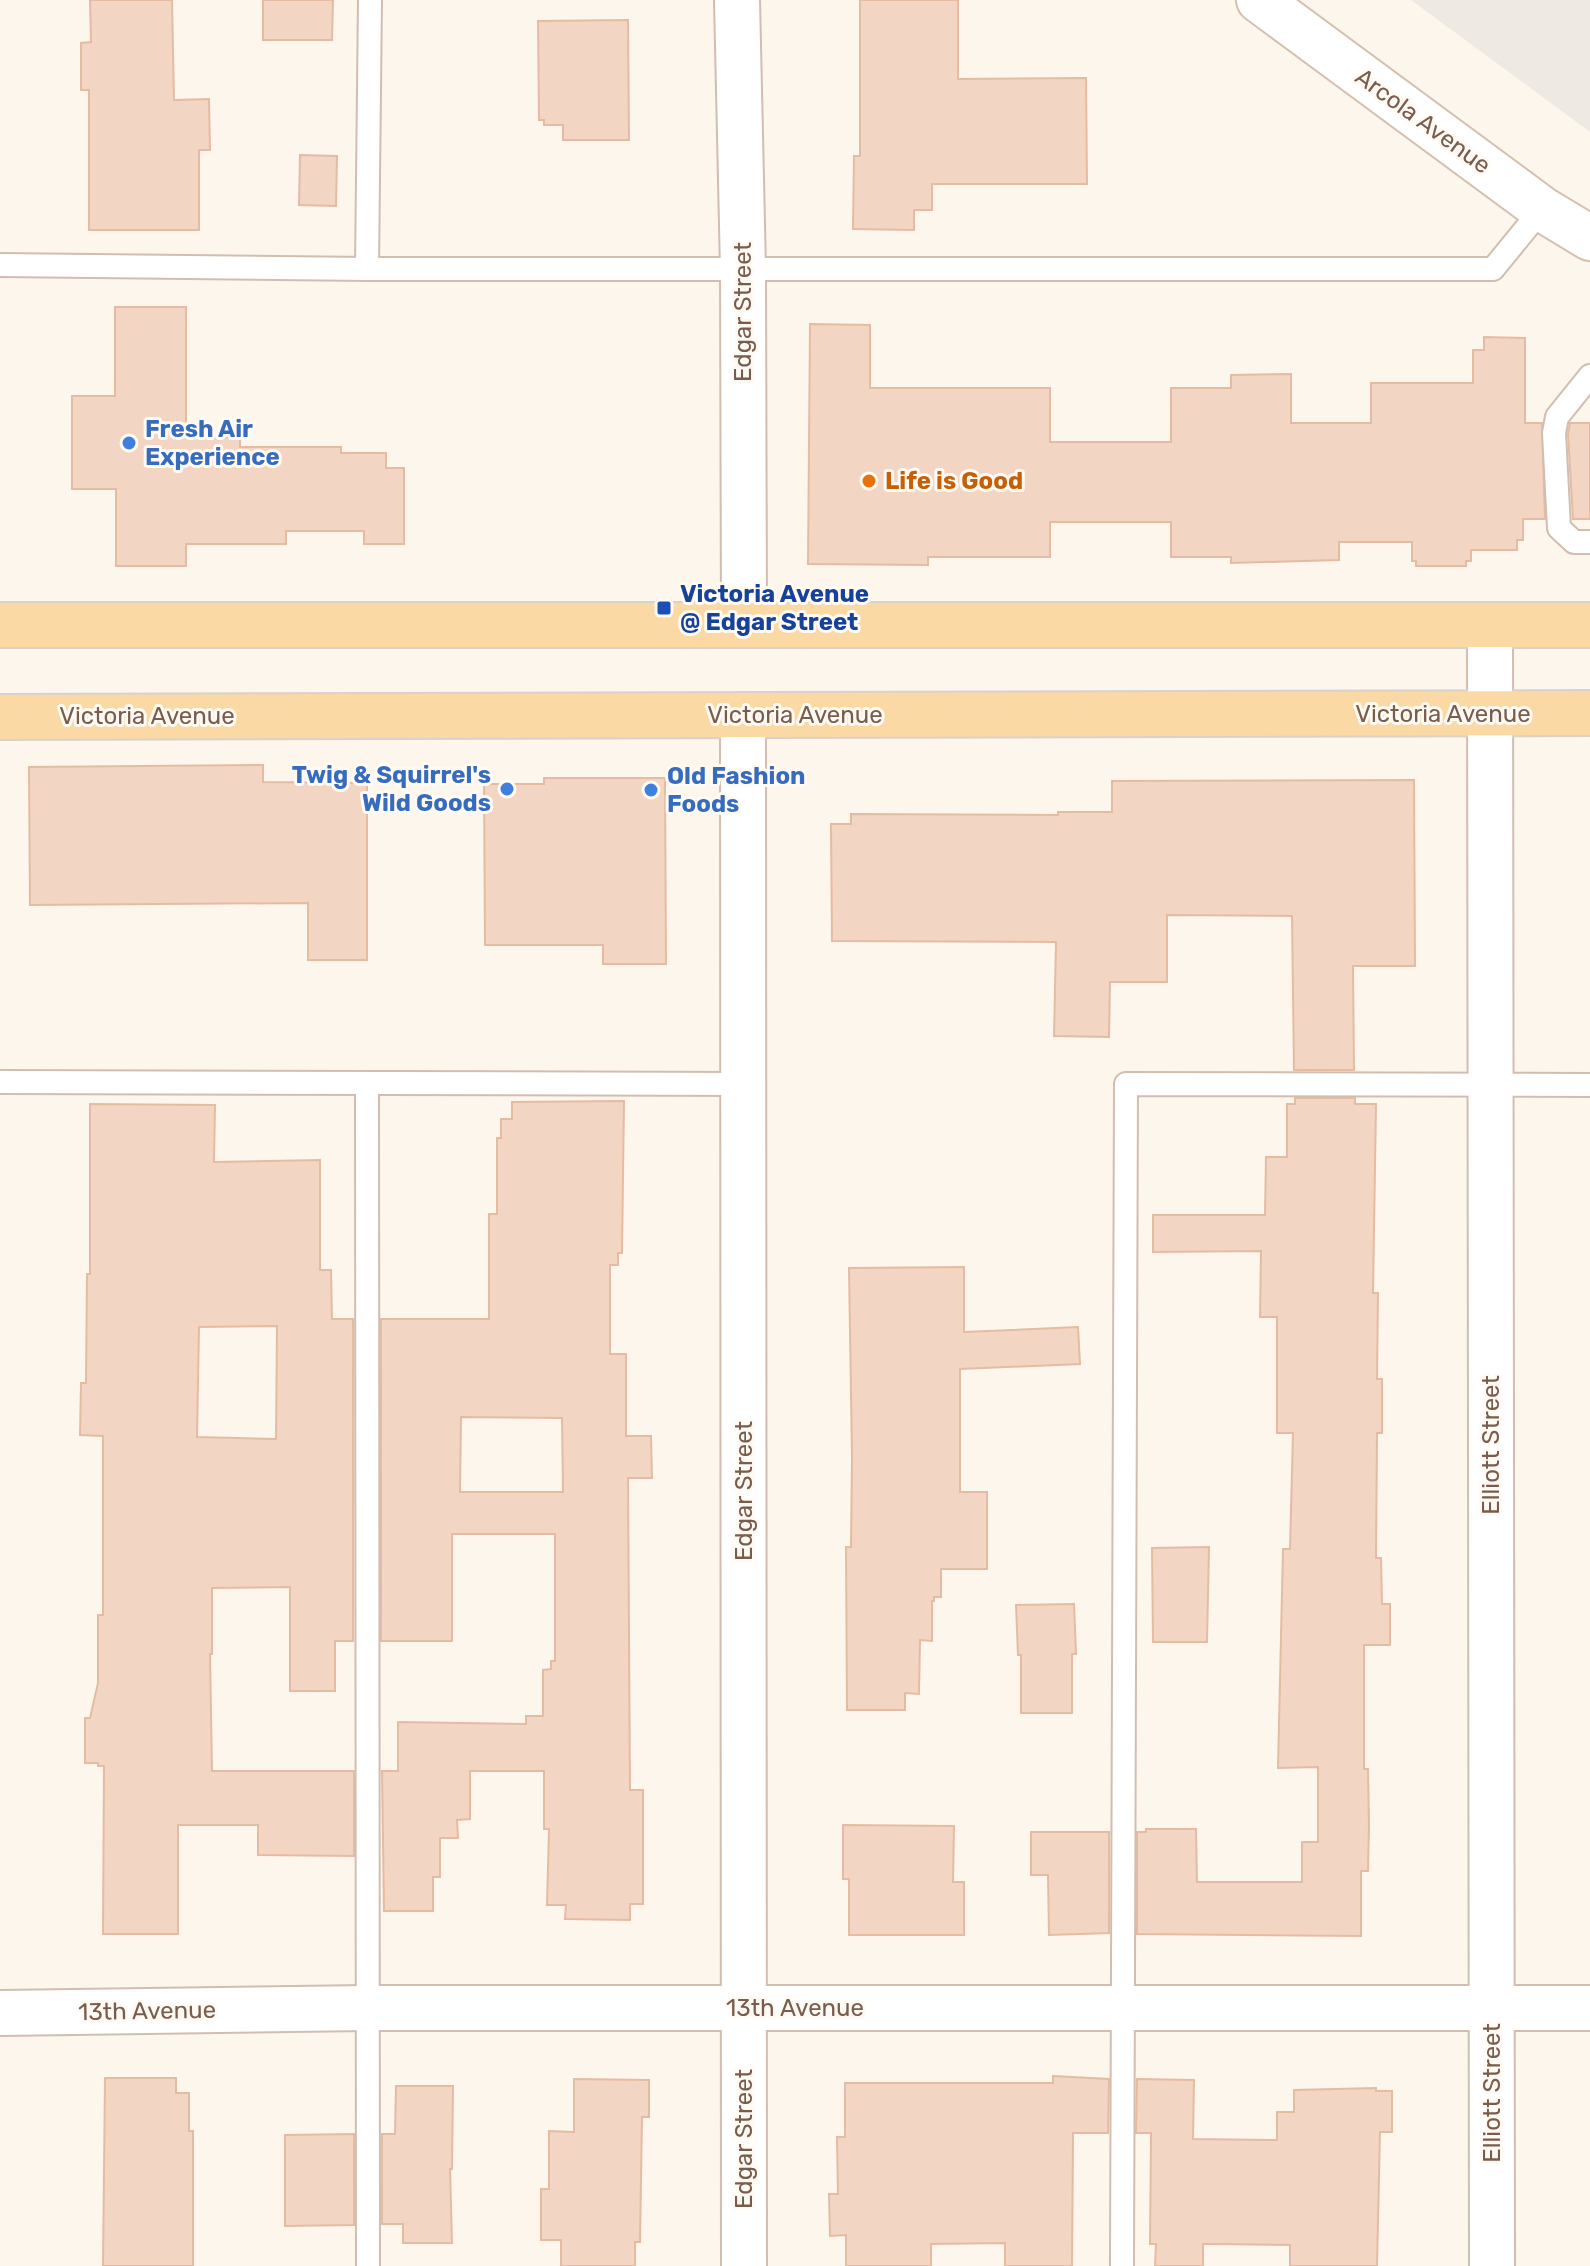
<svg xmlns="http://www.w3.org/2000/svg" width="1590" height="2266" font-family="Rubik,sans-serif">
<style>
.industrial{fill:#efe9e4}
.building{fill:#f3d5c3;stroke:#e6bba3;stroke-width:2;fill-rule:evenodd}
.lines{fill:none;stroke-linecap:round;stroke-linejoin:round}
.lane-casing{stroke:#d1beb0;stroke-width:26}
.street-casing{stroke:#d1beb0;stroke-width:48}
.secondary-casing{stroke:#d6c0b0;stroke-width:48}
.primary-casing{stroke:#dad1cd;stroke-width:48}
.lane{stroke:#fff;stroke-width:22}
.street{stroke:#fff;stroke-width:44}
.secondary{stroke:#fff;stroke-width:44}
.primary{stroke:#fbd9a5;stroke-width:44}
.shop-dot{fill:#3f7fe0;stroke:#fffaf3;stroke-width:3}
.food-dot{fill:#e8710a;stroke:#fffaf3;stroke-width:3}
.transit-dot{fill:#1a4fb4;stroke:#fffaf3;stroke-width:3}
.labels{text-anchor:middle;stroke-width:6;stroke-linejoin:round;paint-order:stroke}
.street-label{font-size:24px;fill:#7a5c4d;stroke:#fffaf3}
.shop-label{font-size:24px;font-weight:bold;fill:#366cbe;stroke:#fffaf3;text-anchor:start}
.food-label{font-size:24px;font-weight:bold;fill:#c56008;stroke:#fffaf3;text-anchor:start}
.transit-label{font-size:24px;font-weight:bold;fill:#164399;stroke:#fffaf3;text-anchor:start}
</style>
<rect width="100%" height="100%" fill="#fdf6ec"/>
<path class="industrial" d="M 1411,0 L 1590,0 L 1590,132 Z"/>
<path class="building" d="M 90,0 L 172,0 L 174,100 L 209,99 L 210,150 L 199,150 L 199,230 L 89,230 L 89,90 L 81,90 L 81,43 L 91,42 Z
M 263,0 L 333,0 L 332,40 L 263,40 Z
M 860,0 L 958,0 L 958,79 L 1086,78 L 1087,184 L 932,184 L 932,210 L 914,210 L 914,230 L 853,229 L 854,156 L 860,156 Z
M 628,20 L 629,140 L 563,140 L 563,125 L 544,125 L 544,120 L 539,120 L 538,21 Z
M 300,155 L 337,156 L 336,206 L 299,205 Z
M 115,307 L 186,307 L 186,438 L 240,437 L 240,447 L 341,447 L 341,453 L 386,453 L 386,468 L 404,468 L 404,544 L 364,544 L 364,531 L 286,531 L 286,544 L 186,544 L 186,566 L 116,566 L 116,489 L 72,489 L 72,396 L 115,396 Z
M 810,324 L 870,325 L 870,388 L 1050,388 L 1050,442 L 1171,442 L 1171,388 L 1231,388 L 1231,375 L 1291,374 L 1291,423 L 1371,423 L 1371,383 L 1473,383 L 1473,350 L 1484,350 L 1484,337 L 1525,338 L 1525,423 L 1542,423 L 1545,519 L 1523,519 L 1523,540 L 1517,540 L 1517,550 L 1471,550 L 1471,561 L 1466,561 L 1466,566 L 1416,566 L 1416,561 L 1412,561 L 1412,542 L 1339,542 L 1339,560 L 1231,563 L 1231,557 L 1171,557 L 1171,522 L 1050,522 L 1050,557 L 928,557 L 928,565 L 808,564 Z
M 1570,423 L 1590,423 L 1590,519 L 1573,519 L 1568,434 Z
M 263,765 L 263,782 L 367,783 L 367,960 L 308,960 L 308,903 L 30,905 L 29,767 Z
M 544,778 L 665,778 L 666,964 L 603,964 L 603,945 L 485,945 L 484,784 L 544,784 Z
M 1414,780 L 1415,966 L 1353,966 L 1354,1070 L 1294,1070 L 1292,916 L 1167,915 L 1167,982 L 1110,982 L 1109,1037 L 1054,1036 L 1056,942 L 832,941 L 831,824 L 851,824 L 851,814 L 1058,815 L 1058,812 L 1112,812 L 1112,781 Z
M 1295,1098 L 1355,1098 L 1355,1104 L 1376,1104 L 1373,1293 L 1378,1293 L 1377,1379 L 1382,1379 L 1382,1433 L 1377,1433 L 1376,1558 L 1381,1558 L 1382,1604 L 1390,1604 L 1390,1645 L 1364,1645 L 1364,1769 L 1368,1769 L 1369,1825 L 1368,1871 L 1361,1871 L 1361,1936 L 1137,1934 L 1137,1832 L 1146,1832 L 1146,1829 L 1196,1829 L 1197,1882 L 1302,1882 L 1302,1842 L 1318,1842 L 1318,1767 L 1278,1768 L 1283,1549 L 1290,1549 L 1293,1433 L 1277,1433 L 1277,1317 L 1260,1317 L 1261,1251 L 1153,1252 L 1153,1215 L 1265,1215 L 1266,1157 L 1287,1157 L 1287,1104 L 1295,1104 Z
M 624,1101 L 622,1253 L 618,1253 L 618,1265 L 610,1265 L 610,1354 L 626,1354 L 626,1436 L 651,1436 L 652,1478 L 628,1478 L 630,1790 L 643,1790 L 643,1904 L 630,1904 L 630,1920 L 565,1919 L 566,1905 L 547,1905 L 549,1829 L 544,1829 L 544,1771 L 470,1771 L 470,1819 L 457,1820 L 458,1838 L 440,1838 L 440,1877 L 433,1877 L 433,1911 L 384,1911 L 382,1771 L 398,1771 L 398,1722 L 526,1724 L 526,1716 L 543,1716 L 543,1670 L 551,1669 L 551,1661 L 555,1661 L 555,1534 L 452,1534 L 452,1641 L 381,1641 L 381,1319 L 489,1319 L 489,1214 L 497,1214 L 497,1138 L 501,1138 L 501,1119 L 512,1119 L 512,1102 ZM 461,1417 L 562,1418 L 563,1492 L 460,1492 Z
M 90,1104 L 215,1105 L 214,1162 L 320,1160 L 320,1270 L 331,1270 L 332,1319 L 353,1319 L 353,1641 L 335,1641 L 335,1691 L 290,1691 L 290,1587 L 212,1588 L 212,1654 L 210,1654 L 212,1771 L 354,1771 L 354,1856 L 258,1855 L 258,1825 L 178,1825 L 178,1934 L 103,1934 L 104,1766 L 98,1766 L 98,1763 L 85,1763 L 85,1718 L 90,1718 L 98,1683 L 98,1615 L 103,1615 L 103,1436 L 80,1435 L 81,1383 L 86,1383 L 87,1274 L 90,1274 ZM 277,1326 L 276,1439 L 197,1437 L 199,1327 Z
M 964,1267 L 964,1332 L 1078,1327 L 1080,1364 L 960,1369 L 960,1492 L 987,1492 L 987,1569 L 941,1569 L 941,1597 L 934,1597 L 934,1601 L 932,1601 L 932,1641 L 920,1640 L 919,1694 L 905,1693 L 905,1710 L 847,1710 L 846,1547 L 851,1547 L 852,1457 L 849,1268 Z
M 1209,1547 L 1207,1642 L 1153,1642 L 1152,1548 Z
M 1074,1604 L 1076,1654 L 1072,1654 L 1072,1713 L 1021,1713 L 1021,1655 L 1018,1655 L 1016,1605 Z
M 843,1825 L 954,1826 L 953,1882 L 964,1882 L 964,1935 L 849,1935 L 849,1879 L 843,1879 Z
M 1031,1832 L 1109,1832 L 1109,1933 L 1049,1935 L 1048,1875 L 1031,1875 Z
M 1053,2076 L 1109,2079 L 1108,2133 L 1073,2133 L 1072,2266 L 1005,2266 L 1005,2243 L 931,2244 L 931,2266 L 846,2266 L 846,2235 L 830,2236 L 829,2194 L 838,2194 L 837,2137 L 845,2137 L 845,2083 L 1053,2083 Z
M 105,2078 L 176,2078 L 176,2093 L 189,2093 L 189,2131 L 193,2131 L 193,2266 L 103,2266 Z
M 574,2079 L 649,2080 L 649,2117 L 642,2117 L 640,2242 L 635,2242 L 635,2266 L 561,2266 L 561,2240 L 541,2240 L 541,2189 L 549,2189 L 549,2131 L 574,2132 Z
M 1137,2079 L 1194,2080 L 1193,2139 L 1277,2140 L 1277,2112 L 1294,2112 L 1294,2090 L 1376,2088 L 1376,2091 L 1392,2091 L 1392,2132 L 1380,2132 L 1377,2266 L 1290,2266 L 1290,2245 L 1214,2244 L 1203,2244 L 1203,2266 L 1155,2266 L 1156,2244 L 1150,2244 L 1151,2133 L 1136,2133 Z
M 396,2086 L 453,2086 L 452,2169 L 450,2169 L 452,2243 L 403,2243 L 403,2224 L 382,2224 L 382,2134 L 395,2134 Z
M 354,2134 L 354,2225 L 285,2226 L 285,2135 Z"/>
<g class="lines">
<defs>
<path id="lane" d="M 0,265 L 367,269 L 1493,269 L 1542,209
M 367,269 L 370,0
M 1590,376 L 1557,417 L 1554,433 L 1559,528 L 1574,542 L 1590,542
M 0,1082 L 744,1084
M 367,1083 L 368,2266
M 1122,2266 L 1126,1084 L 1590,1085"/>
<path id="street" d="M 737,0 L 743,269 L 744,625
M 1490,625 L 1492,2266
M 743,715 L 744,2266
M 0,2013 L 368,2008 L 1590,2008"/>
<path id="secondary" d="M 1259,0 L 1542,209 L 1590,238"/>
<path id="primary" d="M 0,625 L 1590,625
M 0,717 L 1590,713"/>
</defs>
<use href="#lane" class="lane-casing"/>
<use href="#street" class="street-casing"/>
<use href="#secondary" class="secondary-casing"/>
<use href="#primary" class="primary-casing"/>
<use href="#lane" class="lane"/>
<use href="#street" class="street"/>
<use href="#secondary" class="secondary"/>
<use href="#primary" class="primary"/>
</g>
<g class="shop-dot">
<circle cx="129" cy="443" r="8"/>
<circle cx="507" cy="789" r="8"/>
<circle cx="651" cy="790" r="8"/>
</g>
<circle class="food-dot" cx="869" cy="481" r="8"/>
<rect class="transit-dot" x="656" y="600" width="16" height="16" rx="4"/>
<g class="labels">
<g class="street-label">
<text transform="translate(1423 121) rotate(36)" y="8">Arcola Avenue</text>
<text transform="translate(743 312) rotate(-90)" y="8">Edgar Street</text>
<text x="1443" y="722">Victoria Avenue</text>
<text x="795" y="723">Victoria Avenue</text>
<text x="147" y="724">Victoria Avenue</text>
<text transform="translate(1491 1445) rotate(-90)" y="8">Elliott Street</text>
<text transform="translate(744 1491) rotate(-90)" y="8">Edgar Street</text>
<text x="795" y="2016">13th Avenue</text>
<text transform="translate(147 2011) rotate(-1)" y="8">13th Avenue</text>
<text transform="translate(1492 2093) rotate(-90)" y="8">Elliott Street</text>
<text transform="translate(744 2139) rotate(-90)" y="8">Edgar Street</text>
</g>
<g class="shop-label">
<text x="145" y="437">Fresh Air<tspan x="145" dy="28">Experience</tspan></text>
<text x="491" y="783" text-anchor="end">Twig &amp; Squirrel's<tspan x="491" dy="28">Wild Goods</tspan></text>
<text x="667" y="784">Old Fashion<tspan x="667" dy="28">Foods</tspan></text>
</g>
<g class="food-label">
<text x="885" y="489">Life is Good</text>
</g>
<g class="transit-label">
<text x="680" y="602">Victoria Avenue<tspan x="680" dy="28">@ Edgar Street</tspan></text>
</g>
</g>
</svg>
